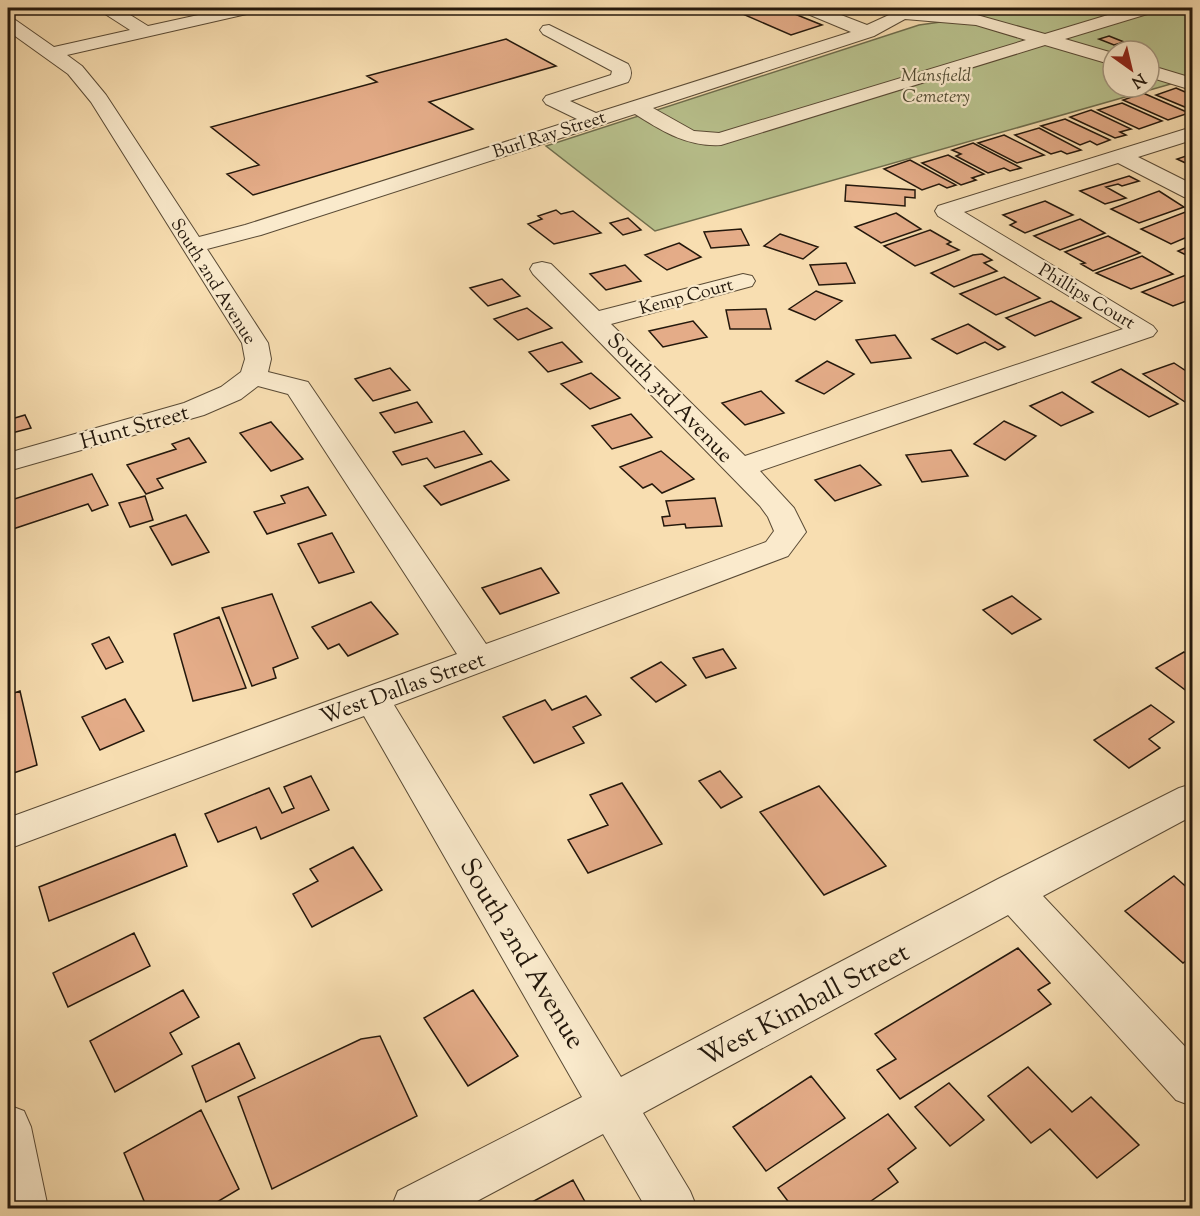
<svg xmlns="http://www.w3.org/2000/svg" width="1200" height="1216" font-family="'Sorts Mill Goudy',serif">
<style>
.green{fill:#b9c28e;stroke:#6e6d4d;stroke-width:1.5;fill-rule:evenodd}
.building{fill:#e4ac88;stroke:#24180c;stroke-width:1.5}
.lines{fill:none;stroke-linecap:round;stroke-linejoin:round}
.minor-casing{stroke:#594a35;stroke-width:2}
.minor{fill:#faeacc;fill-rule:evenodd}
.labels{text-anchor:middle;stroke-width:4.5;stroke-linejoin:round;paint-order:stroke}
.far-park-label{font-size:18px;font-style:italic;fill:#514b33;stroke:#faeacc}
.far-street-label{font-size:18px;fill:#24180c;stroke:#faeacc}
.street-label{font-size:22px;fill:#24180c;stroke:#faeacc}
.near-street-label{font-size:27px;fill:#24180c;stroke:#faeacc}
</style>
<rect width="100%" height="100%" fill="#f8deb1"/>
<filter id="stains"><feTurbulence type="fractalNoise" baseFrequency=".00333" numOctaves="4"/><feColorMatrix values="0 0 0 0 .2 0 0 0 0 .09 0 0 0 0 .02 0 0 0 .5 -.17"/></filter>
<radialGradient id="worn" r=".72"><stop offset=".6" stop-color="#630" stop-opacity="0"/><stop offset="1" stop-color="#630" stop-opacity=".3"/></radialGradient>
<path class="green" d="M 922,8 L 1192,8 L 1192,78 L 655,231 L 546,146 L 919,25 L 955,20 ZM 1113,51 L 1149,51 L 1149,87 L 1113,87 Z"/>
<path class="building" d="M 729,8 L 780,8 L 822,25 L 791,35 Z
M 1109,36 L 1124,42 L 1114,45 L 1099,39 Z
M 506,39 L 556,66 L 429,102 L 473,129 L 253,195 L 227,174 L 259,165 L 211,127 L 377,82 L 367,76 Z
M 1176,88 L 1192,95 L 1192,110 L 1156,95 Z
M 1143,93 L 1189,113 L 1168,120 L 1123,100 Z
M 1122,103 L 1162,121 L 1139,129 L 1098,110 Z
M 1091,110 L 1131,129 L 1120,132 L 1126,135 L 1115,138 L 1070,117 Z
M 1065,119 L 1110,140 L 1097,145 L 1090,141 L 1080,145 L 1041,126 Z
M 1039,128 L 1081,150 L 1067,154 L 1061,151 L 1051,154 L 1015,135 Z
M 1004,135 L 1044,155 L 1017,163 L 978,143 Z
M 973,143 L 1021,168 L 1010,171 L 1004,168 L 988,173 L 956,156 L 961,154 L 952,150 Z
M 1192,154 L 1192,166 L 1177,159 Z
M 948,155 L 984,174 L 972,178 L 976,180 L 961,185 L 922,163 Z
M 910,160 L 956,185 L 947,188 L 939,184 L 922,190 L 884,169 Z
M 1129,176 L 1139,181 L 1122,186 L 1118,184 L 1106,187 L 1126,198 L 1105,204 L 1080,191 Z
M 846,185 L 915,190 L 915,198 L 905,197 L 905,206 L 845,201 Z
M 1159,191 L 1184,207 L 1139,223 L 1111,209 Z
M 1045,201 L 1073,215 L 1025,233 L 1010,225 L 1016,222 L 1003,215 Z
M 556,210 L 561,214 L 573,211 L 601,233 L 554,244 L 528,224 L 542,219 L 538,216 Z
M 1188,211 L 1192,213 L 1192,235 L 1171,244 L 1141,229 Z
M 896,213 L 921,229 L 881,243 L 855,227 Z
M 628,218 L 641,230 L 623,235 L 610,223 Z
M 1080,219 L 1105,233 L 1060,250 L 1034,236 Z
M 741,229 L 749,245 L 711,248 L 704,232 Z
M 930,230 L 951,242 L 947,244 L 959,250 L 915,266 L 884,246 Z
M 780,234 L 818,247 L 803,259 L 764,246 Z
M 1108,236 L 1140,253 L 1093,271 L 1081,264 L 1085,263 L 1065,252 Z
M 679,243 L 701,257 L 667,270 L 645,255 Z
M 1192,245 L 1192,258 L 1178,251 Z
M 982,254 L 992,260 L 984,263 L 997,271 L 954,287 L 931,273 L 973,255 Z
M 1142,256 L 1173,274 L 1131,289 L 1096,273 Z
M 846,263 L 855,283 L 819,285 L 810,265 Z
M 625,265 L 641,281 L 606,290 L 590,274 Z
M 1186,275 L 1192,278 L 1192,299 L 1173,306 L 1142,292 Z
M 1004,277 L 1040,298 L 996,315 L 960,294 Z
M 502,279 L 520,296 L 488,306 L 470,288 Z
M 816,291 L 842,301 L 815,320 L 789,309 Z
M 1051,301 L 1081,318 L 1035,336 L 1006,318 Z
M 527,308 L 552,328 L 518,340 L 494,319 Z
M 766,309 L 771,329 L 730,329 L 726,310 Z
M 693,321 L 707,337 L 663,347 L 649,331 Z
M 968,324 L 1005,347 L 998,350 L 985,342 L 957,354 L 932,339 Z
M 895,335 L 911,358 L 871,363 L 856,340 Z
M 562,342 L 582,362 L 548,372 L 529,352 Z
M 827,361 L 854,374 L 824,394 L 796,381 Z
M 1174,363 L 1192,375 L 1192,399 L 1185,402 L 1143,374 Z
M 390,368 L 410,390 L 373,401 L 355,379 Z
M 1121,369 L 1178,404 L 1149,417 L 1092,382 Z
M 591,373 L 620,398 L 590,409 L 561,384 Z
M 761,391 L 784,413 L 745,425 L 722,403 Z
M 1062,392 L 1093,412 L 1061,426 L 1030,406 Z
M 417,402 L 432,422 L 395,433 L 380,413 Z
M 631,414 L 652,437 L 612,449 L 592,426 Z
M 25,415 L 31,428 L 8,434 L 8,420 Z
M 1004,421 L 1036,436 L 1005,460 L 974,444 Z
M 271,422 L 303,459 L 271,471 L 240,433 Z
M 464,431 L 482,454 L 435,468 L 427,458 L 402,465 L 393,452 Z
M 189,438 L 206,462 L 157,479 L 163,488 L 146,494 L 127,465 L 176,449 L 172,444 Z
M 951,450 L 968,476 L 922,482 L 906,455 Z
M 661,451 L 694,479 L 662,493 L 652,484 L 643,488 L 620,467 Z
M 491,461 L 509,480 L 441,505 L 424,486 Z
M 860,465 L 881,485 L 835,501 L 815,480 Z
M 92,474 L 108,505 L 92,511 L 88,504 L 13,529 L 8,517 L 8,501 Z
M 308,487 L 326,515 L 267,534 L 254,512 L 285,503 L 281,496 Z
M 145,496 L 153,520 L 130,527 L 119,503 Z
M 715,498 L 722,526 L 686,528 L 685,524 L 664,526 L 662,517 L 670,516 L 666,501 Z
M 186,515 L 209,552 L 172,565 L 150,527 Z
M 332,533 L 354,572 L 319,583 L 298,544 Z
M 541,568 L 559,593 L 500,614 L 482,588 Z
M 272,594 L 298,658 L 273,668 L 276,678 L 252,686 L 222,608 Z
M 1012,596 L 1041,619 L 1012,634 L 983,610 Z
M 371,602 L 398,634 L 348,656 L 339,644 L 328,649 L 312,627 Z
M 219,617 L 246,688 L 193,701 L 174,634 Z
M 109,637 L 123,662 L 106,669 L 92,644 Z
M 723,649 L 736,668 L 706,678 L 693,658 Z
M 1184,652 L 1192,658 L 1192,695 L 1156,668 Z
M 661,662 L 686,685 L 656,702 L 631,678 Z
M 20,691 L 37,765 L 8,775 L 8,695 Z
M 586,696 L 601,715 L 573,727 L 584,743 L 534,763 L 503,717 L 545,700 L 552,710 Z
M 125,699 L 144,731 L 100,750 L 82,717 Z
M 1151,705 L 1174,722 L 1149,739 L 1160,748 L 1129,768 L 1094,740 Z
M 720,771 L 742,797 L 721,808 L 699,781 Z
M 311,776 L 329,810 L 261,839 L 256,827 L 218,842 L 205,814 L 269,788 L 282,813 L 294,808 L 284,787 Z
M 622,783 L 662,844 L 588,873 L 568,840 L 608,825 L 590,795 Z
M 819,786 L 886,866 L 824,895 L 760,812 Z
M 175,834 L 187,866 L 49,921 L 39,887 Z
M 353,847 L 382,890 L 312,927 L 293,894 L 318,881 L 310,869 Z
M 1174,876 L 1192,892 L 1192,956 L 1183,963 L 1125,911 Z
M 134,933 L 150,966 L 68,1007 L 53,973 Z
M 1018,948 L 1050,983 L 1038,990 L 1051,1004 L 900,1099 L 877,1070 L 896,1059 L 875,1034 Z
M 183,990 L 199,1017 L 170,1033 L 182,1054 L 115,1092 L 90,1041 Z
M 473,990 L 518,1056 L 468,1086 L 424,1018 Z
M 380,1036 L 417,1116 L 272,1189 L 238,1097 L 361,1039 Z
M 239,1043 L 255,1078 L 206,1102 L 192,1066 Z
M 1028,1067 L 1072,1112 L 1091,1097 L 1139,1145 L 1097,1178 L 1050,1129 L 1031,1143 L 988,1096 Z
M 811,1076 L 845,1118 L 766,1171 L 733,1127 Z
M 949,1083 L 984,1120 L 950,1146 L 915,1107 Z
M 201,1110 L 239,1189 L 207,1208 L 147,1208 L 124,1153 Z
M 888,1114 L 916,1148 L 888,1169 L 898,1182 L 861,1208 L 793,1208 L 778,1188 Z
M 573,1180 L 588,1207 L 597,1202 L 600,1208 L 521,1208 Z"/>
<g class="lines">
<defs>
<path id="minor" d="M 100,8 L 119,8 L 148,26 L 230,8 L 260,8 L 257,12 L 251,13 L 67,55 L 82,66 L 106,95 L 199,237 L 245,225 L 577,119 L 546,104 L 543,100 L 546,96 L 611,75 L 612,71 L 543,34 L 540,30 L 543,26 L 549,25 L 628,64 C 632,70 632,76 628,82 L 570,101 L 596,113 L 851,32 L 803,12 L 801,8 L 823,8 L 867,25 L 902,9 L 977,15 L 1045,34 L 1131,8 L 1156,8 L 1154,12 L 1065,39 L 1113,53 L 1113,65 L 1045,45 L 721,145 C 687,147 662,131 635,114 L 261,235 L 207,249 L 268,343 L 271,359 L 268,372 L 308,382 L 486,644 L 766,542 L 774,531 L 768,517 L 760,506 L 533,274 L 530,269 L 533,264 L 542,262 L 551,264 L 599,311 L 743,274 L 752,276 L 755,281 L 752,286 L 611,324 L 745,456 L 1123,329 L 938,216 L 935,211 L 938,206 L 1192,127 L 1192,140 L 1138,157 L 1192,184 L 1192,199 L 1184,197 L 1118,163 L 964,212 L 1153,326 L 1157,331 L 1153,336 L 760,471 L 794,508 L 806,532 L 788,556 L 394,705 L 621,1077 L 998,879 L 1179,788 L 1192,784 L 1192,816 L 1043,896 L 1192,1054 L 1192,1106 L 1176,1100 L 1008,915 L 643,1113 L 690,1191 L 697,1208 L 646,1208 L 603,1134 L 464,1208 L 391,1208 L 398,1191 L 582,1097 L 364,716 L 8,849 L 8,818 L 457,654 L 288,394 L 258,386 L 241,399 L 204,415 L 8,471 L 8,453 L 184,403 L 221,387 L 241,372 L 245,359 L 242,343 L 91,102 L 68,74 L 8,31 L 8,18 L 14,19 L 54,47 L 130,30 L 102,12 ZM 905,19 L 976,25 L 1026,40 L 719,133 L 694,131 L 653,108 L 874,36 Z
M 1149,65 L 1192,78 L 1192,90 L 1149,77 Z
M 8,1105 L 24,1111 L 31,1127 L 48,1208 L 8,1208 Z"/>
</defs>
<use href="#minor" class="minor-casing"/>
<use href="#minor" class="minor"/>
</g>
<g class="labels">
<g class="far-park-label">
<text x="936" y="81">Mansfield<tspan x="936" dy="21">Cemetery</tspan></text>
</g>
<g class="far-street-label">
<text transform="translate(549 134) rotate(-18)" y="6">Burl Ray Street</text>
<text transform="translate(214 281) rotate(58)" y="6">South 2nd Avenue</text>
<text transform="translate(686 296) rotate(-15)" y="6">Kemp Court</text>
<text transform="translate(1087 296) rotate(31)" y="6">Phillips Court</text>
</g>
<g class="street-label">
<text transform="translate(671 397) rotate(46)" y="8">South 3rd Avenue</text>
<text transform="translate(134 426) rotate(-16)" y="8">Hunt Street</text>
<text transform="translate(402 687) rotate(-20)" y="8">West Dallas Street</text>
</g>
<g class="near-street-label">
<text transform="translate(523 953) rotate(59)" y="9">South 2nd Avenue</text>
<text transform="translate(804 1004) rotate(-28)" y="9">West Kimball Street</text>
</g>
</g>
<rect width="1200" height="1216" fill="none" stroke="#f8deb1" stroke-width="30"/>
<rect x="9" y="9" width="1182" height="1198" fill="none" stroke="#24180c" stroke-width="3"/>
<rect x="15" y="15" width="1170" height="1186" fill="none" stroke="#24180c" stroke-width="1.5"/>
<g transform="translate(1131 69) rotate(146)"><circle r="28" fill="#faeacc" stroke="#a4967f" stroke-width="1.5"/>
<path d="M0-4.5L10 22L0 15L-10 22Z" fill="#8f2418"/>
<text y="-9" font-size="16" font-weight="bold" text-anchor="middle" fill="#24180c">N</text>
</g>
<rect width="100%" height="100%" filter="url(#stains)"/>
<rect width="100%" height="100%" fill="url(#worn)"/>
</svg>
